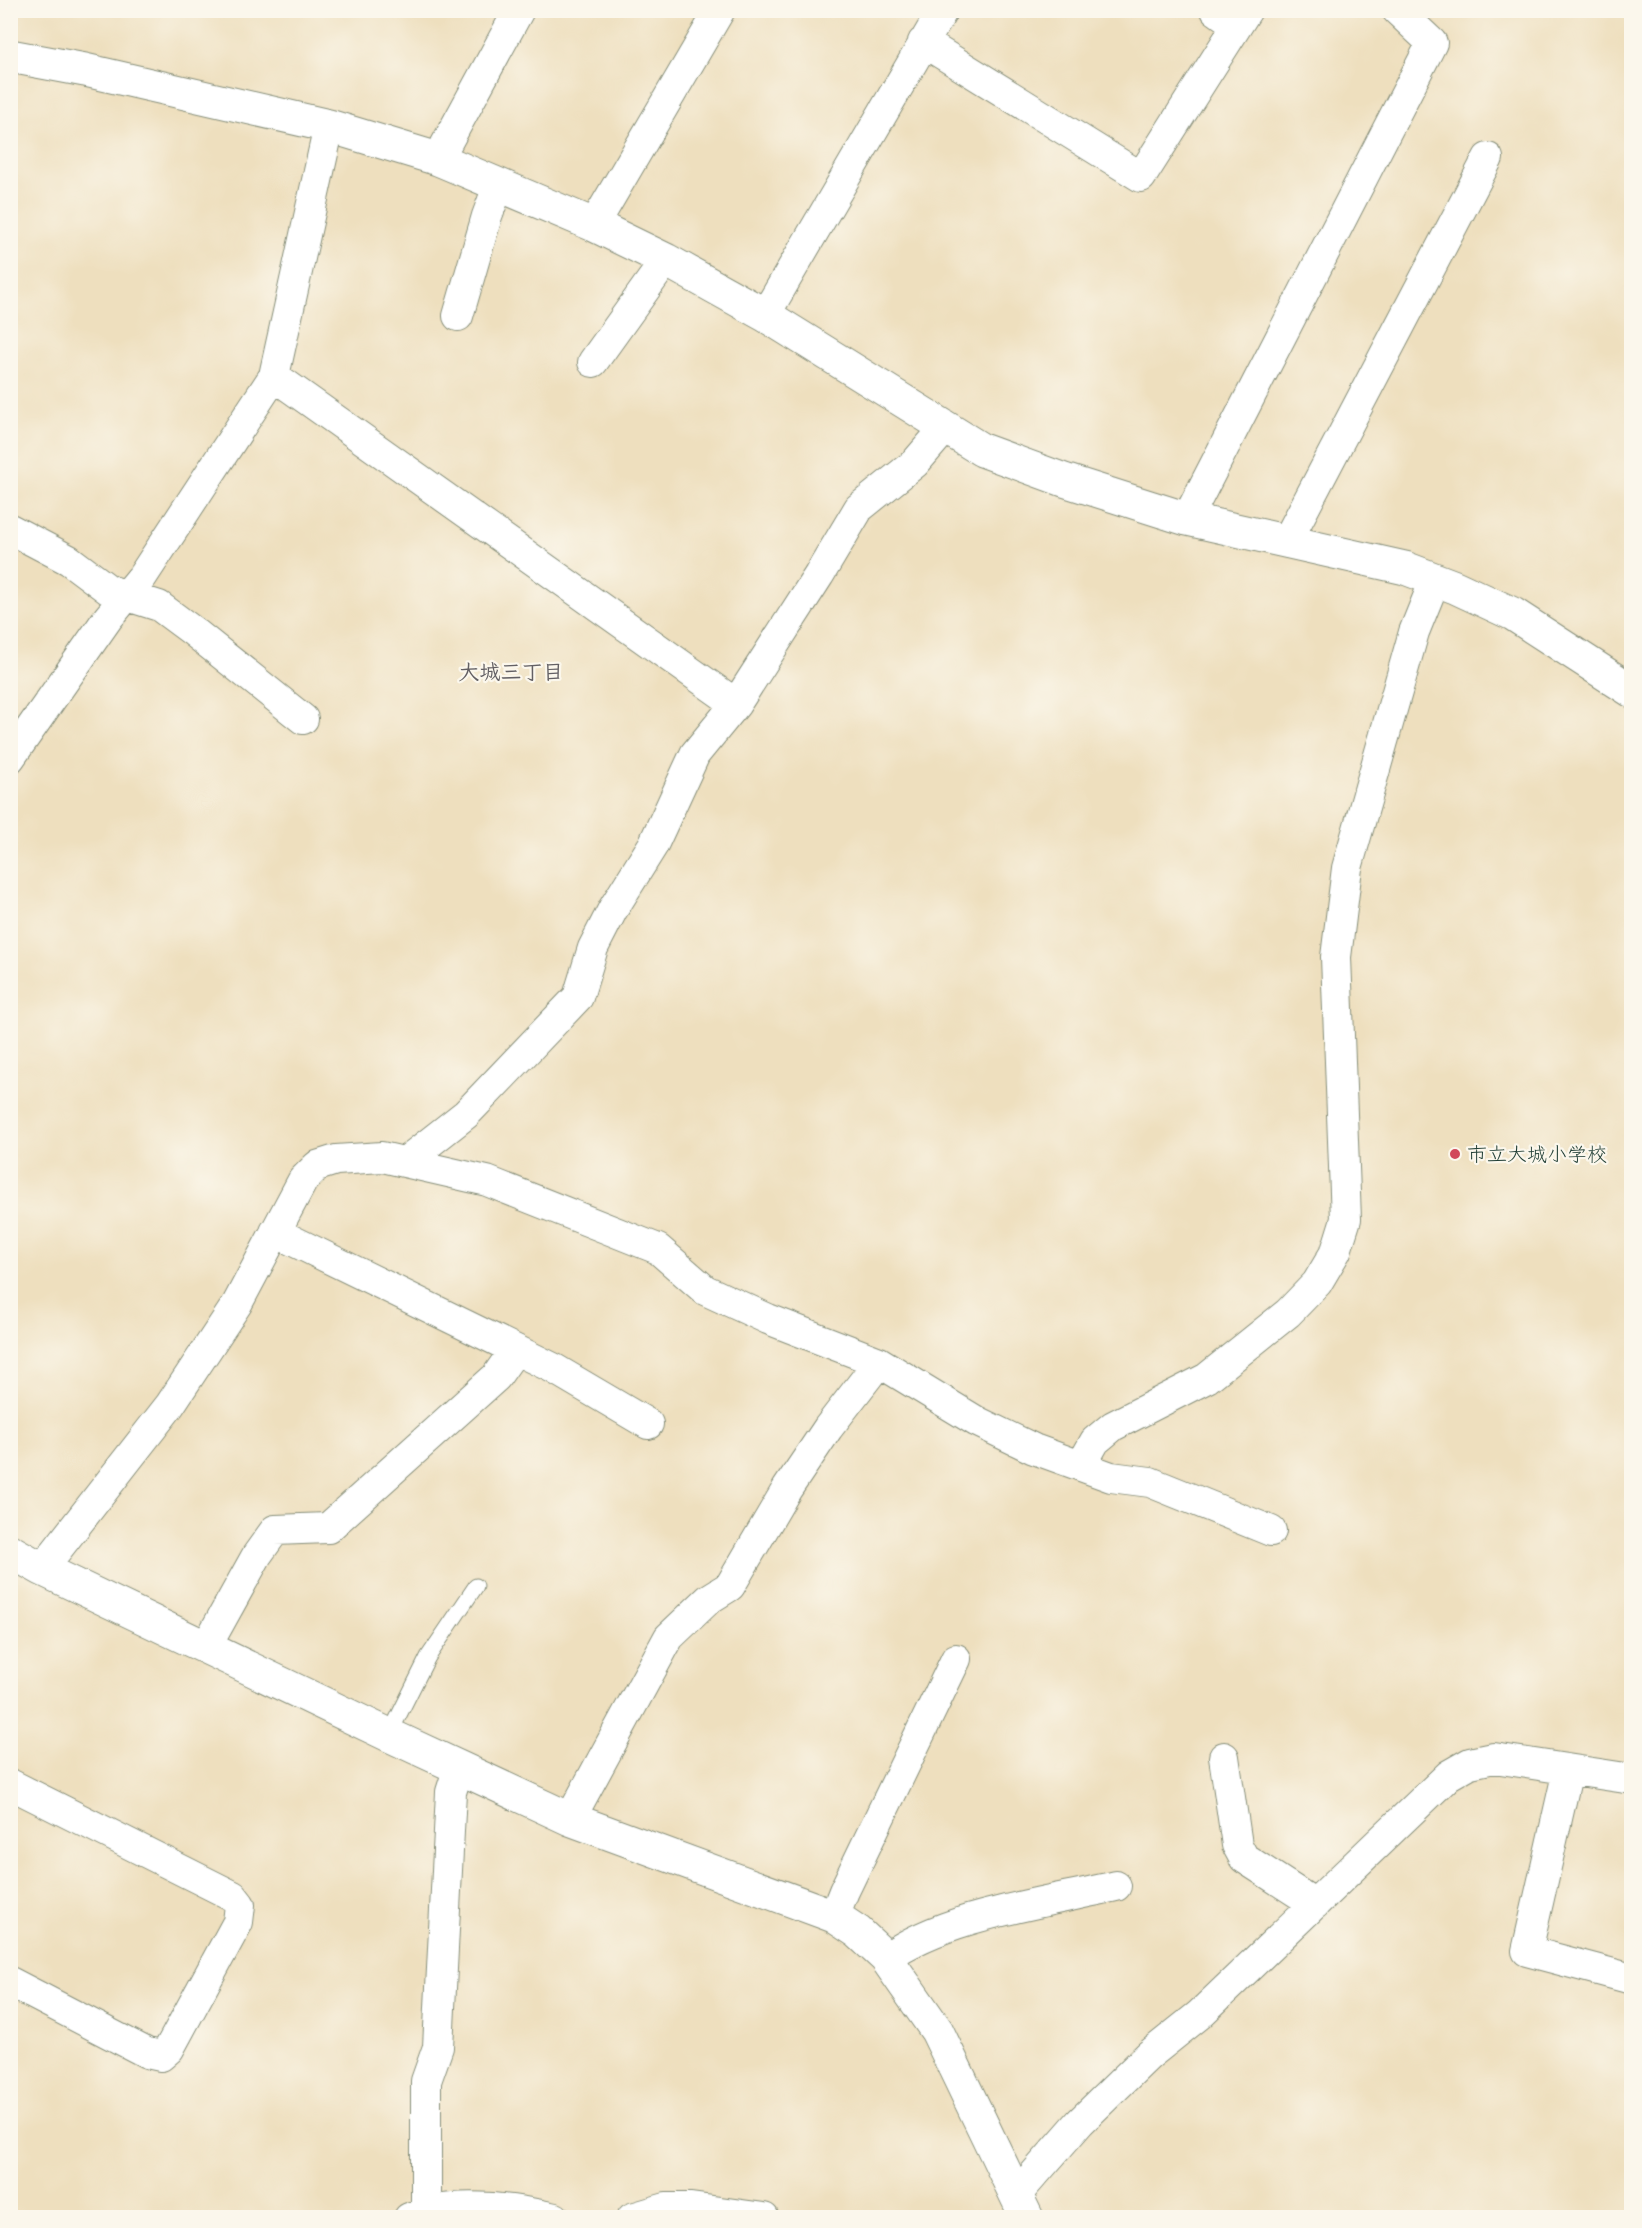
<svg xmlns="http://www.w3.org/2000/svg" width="1642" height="2228" font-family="Dekko,'Klee One',sans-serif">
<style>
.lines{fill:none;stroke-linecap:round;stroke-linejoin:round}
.lane-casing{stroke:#868e79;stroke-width:17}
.street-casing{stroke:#868e79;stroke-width:32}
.secondary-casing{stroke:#868e79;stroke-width:35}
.lane{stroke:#fff;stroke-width:15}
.street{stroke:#fff;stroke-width:30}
.secondary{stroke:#fff;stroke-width:33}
.poi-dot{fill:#d1495b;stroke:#fbf7ec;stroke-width:2}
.labels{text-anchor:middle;stroke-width:4.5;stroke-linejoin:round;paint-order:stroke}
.poi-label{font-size:20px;fill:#1f3d34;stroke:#fbf7ec;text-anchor:start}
.neighbourhood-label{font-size:21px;font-weight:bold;fill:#636064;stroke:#fbf7ec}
</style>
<rect width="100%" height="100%" fill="#fbf7ec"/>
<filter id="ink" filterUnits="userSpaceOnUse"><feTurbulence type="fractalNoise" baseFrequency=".0167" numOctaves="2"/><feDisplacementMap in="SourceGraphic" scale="12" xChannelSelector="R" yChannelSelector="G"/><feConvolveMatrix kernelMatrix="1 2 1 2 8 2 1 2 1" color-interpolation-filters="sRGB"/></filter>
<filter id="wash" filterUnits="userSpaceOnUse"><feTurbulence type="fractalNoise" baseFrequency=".008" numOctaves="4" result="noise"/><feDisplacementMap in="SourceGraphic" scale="24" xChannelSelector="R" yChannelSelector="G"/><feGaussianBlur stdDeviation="1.35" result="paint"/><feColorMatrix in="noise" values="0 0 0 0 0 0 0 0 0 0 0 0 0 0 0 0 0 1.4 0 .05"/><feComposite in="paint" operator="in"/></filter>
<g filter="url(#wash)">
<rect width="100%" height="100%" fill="#eedfbe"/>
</g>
<g filter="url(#ink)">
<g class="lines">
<defs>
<path id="lane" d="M 389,1735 L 428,1657 L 476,1586"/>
<path id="street" d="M 1216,10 L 1237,25
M 923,42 L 1141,177 L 1247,10
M 438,159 L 519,10
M 594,225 L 720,10
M 765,315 L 943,10
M 458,316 L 487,216 L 499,184
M 593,362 L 666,260
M 274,376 L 736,704
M 1187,519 L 1432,43 L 1397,10
M 10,529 L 69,560 L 109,590 L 159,606 L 194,632 L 303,719
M 1287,541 L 1488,158
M 10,758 L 108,618 L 142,577 L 274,376 L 329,126
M 405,1162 L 466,1114 L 578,997 L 593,948 L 613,909 L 653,845 L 695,754 L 736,704 L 819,575 L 859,508 L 915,463 L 946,427
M 275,1232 L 553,1368 L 648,1424
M 1081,1466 L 1095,1441 L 1113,1426 L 1207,1378 L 1288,1313 L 1317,1283 L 1336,1251 L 1346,1219 L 1336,957 L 1347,868 L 1414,632 L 1435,580
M 42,1569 L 170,1405 L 237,1304 L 303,1180 L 317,1166 L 336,1160 L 382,1157 L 487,1181 L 658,1249 L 705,1290 L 768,1319 L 879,1362 L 976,1421 L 1034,1449 L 1111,1477 L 1150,1482 L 1271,1531
M 206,1647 L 257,1555 L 275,1530 L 328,1528 L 496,1377 L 515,1350
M 1224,1757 L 1237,1845 L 1244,1858 L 1315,1904
M 1568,1770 L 1527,1951 L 1632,1979
M 10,1784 L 233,1896 L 240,1905 L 238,1922 L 169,2049 L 161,2056 L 147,2053 L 10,1982
M 570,1819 L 669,1637 L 709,1599 L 730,1586 L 787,1489 L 828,1428 L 879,1362
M 834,1916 L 844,1891 L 956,1659
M 886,1958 C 945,1915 1044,1903 1116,1886
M 1016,2195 L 1080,2122 L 1149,2055 L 1199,2015 L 1449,1775 L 1470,1763 L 1494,1758 L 1632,1779
M 426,2210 L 426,2081 L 438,2047 L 451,1792 L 459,1767
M 409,2218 C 451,2200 511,2208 555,2218
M 632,2218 L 666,2208 L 691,2208 L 764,2218"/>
<path id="secondary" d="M 10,56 L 85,70 L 329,126 L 438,159 L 594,225 L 666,260 L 765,315 L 982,450 L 1064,480 L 1187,519 L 1405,568 L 1455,587 L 1513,614 L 1632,691
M 10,1551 L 42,1569 L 389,1735 L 570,1819 L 834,1916 L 858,1932 L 886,1958 L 937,2031 L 1027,2218"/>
</defs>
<use href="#lane" class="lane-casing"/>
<use href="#street" class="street-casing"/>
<use href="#secondary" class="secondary-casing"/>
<use href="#lane" class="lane"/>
<use href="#street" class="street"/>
<use href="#secondary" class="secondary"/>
</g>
</g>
<circle class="poi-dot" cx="1455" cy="1154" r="6"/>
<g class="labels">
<g class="poi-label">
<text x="1467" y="1161">市立大城小学校</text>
</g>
<g class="neighbourhood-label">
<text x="511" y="679">大城三丁目</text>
</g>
</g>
<rect width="1642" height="2228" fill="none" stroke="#fbf7ec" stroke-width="36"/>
</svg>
